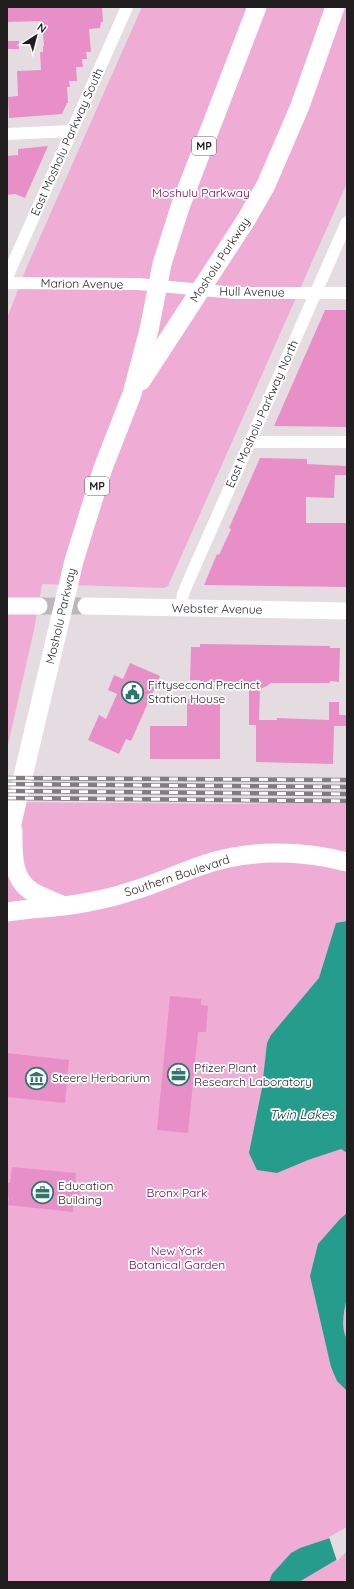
<svg xmlns="http://www.w3.org/2000/svg" width="354" height="1589" font-family="Quicksand,sans-serif">
<style>
.green{fill:#efacd5}
.water{fill:#269c8c}
.pier{fill:#e4dce1}
.building{fill:#e98fc8}
.lines{fill:none;stroke-linecap:round;stroke-linejoin:round}
.secondary-tunnel{stroke:#bdb6ba;stroke-width:17;stroke-dasharray:17 8;stroke-linecap:butt}
.street{stroke:#fff;stroke-width:12}
.secondary{stroke:#fff;stroke-width:17}
.primary{stroke:#fff;stroke-width:19}
.rail-casing{stroke:#817c7f;stroke-width:4.5}
.rail{stroke:#fff;stroke-width:3;stroke-dasharray:9;stroke-linecap:butt}
.labels{text-anchor:middle;stroke-width:3.5;stroke-linejoin:round;paint-order:stroke}
.shield{fill:#fff;stroke:#636162;stroke-width:1}
.shield-label{font-size:11px;font-weight:bold;fill:#201d1f}
.street-label{font-size:12px;fill:#201d1f;stroke:#fff}
.park-label{font-size:12px;fill:#700055;stroke:#fff}
.poi-label{font-size:12px;fill:#201d1f;stroke:#fff;text-anchor:start}
.water-label{font-size:13px;font-style:italic;fill:#18312d;stroke:#fff}
</style>
<rect width="100%" height="100%" fill="#e4dce1"/>
<path class="green" d="M 142,7 L 347,7 L 347,183 L 168,586 L 164,588 L 42,584 L 34,630 L 7,749 L 7,318 L 28,264 Z
M 7,802 L 235,804 L 305,802 L 347,804 L 347,1582 L 7,1582 Z"/>
<path class="water" d="M 347,921 L 347,1153 L 341,1149 L 308,1160 L 277,1173 L 257,1170 L 249,1153 L 262,1088 L 267,1043 L 271,1035 L 319,978 L 336,923 Z
M 347,1213 L 347,1298 C 344,1310 340,1328 347,1339 L 347,1391 L 337,1381 L 331,1367 L 310,1276 L 318,1244 L 340,1219 Z
M 347,1529 L 347,1548 L 336,1560 L 299,1582 L 269,1582 L 272,1574 L 291,1553 L 300,1548 L 330,1538 Z"/>
<path class="pier" d="M 347,1527 L 347,1551 L 337,1561 L 329,1537 Z"/>
<path class="building" d="M 7,7 L 102,7 L 103,22 L 101,22 L 100,28 L 89,29 L 91,52 L 86,52 L 87,59 L 82,59 L 83,67 L 76,67 L 77,81 L 69,81 L 70,87 L 67,87 L 68,103 L 67,103 L 62,114 L 9,118 L 8,97 L 18,96 L 17,71 L 41,70 L 40,52 L 43,52 L 43,46 L 44,46 L 42,21 L 7,22 Z
M 7,41 L 19,41 L 19,49 L 7,49 Z
M 48,146 L 25,198 L 15,194 L 7,195 L 7,156 L 18,155 L 18,149 Z
M 325,310 L 347,310 L 347,427 L 274,426 Z
M 260,458 L 307,459 L 307,464 L 347,466 L 347,475 L 335,475 L 334,498 L 306,497 L 306,523 L 347,523 L 347,587 L 204,585 L 217,554 L 219,555 L 231,529 L 229,528 Z
M 200,644 L 330,646 L 330,648 L 340,648 L 339,682 L 330,681 L 330,683 L 271,683 L 267,686 L 260,689 L 259,720 L 277,720 L 277,718 L 329,720 L 329,702 L 339,702 L 339,715 L 347,715 L 347,726 L 334,726 L 333,764 L 256,762 L 256,725 L 249,725 L 249,682 L 200,682 L 200,680 L 190,680 L 191,647 L 200,647 Z
M 130,663 L 160,676 L 131,741 L 126,739 L 119,754 L 88,740 L 99,715 L 106,719 L 117,694 L 108,690 L 114,675 L 123,679 Z
M 187,699 L 220,700 L 220,759 L 150,759 L 150,726 L 187,726 Z
M 170,996 L 201,999 L 201,1005 L 208,1006 L 206,1032 L 198,1032 L 188,1133 L 157,1130 Z
M 7,1053 L 69,1060 L 65,1103 L 7,1097 Z
M 12,1167 L 76,1173 L 75,1188 L 80,1188 L 79,1198 L 74,1198 L 73,1212 L 8,1205 L 9,1197 L 7,1197 L 7,1183 L 10,1183 Z"/>
<g class="lines">
<path class="secondary-tunnel" d="M 39,606 L 86,606"/>
<path class="street" d="M 7,134 L 72,131
M 7,277 L 127,7
M 7,283 L 138,284 L 235,293 L 347,293
M 249,442 L 347,442
M 181,608 L 183,594 L 188,582 L 347,222"/>
<path class="secondary" d="M 7,606 L 39,606
M 86,606 L 347,611"/>
<path class="primary" d="M 141,381 L 246,220 L 266,185 L 300,106 L 335,7
M 13,830 C 13,852 11,880 33,892 C 42,897 53,901 62,905
M 7,844 L 74,561 L 103,468 L 132,394 L 149,330 L 162,264 L 180,207 L 257,7
M 7,912 C 26,909 45,908 64,906 C 87,903 111,898 132,891 C 156,884 179,873 203,865 C 249,849 301,850 347,862"/>
<defs>
<path id="rail" d="M 7,778 L 347,780
M 7,784 L 347,787
M 7,791 L 347,794
M 7,798 L 347,801"/>
</defs>
<use href="#rail" class="rail-casing"/>
<use href="#rail" class="rail"/>
</g>
<defs>
<symbol id="civic-ring" viewBox="-11 -11 22 22"><circle r="9.5" fill="#fff" stroke="#31766c" stroke-width="1.5"/><path d="M-.6-6.5H3V-4.5H.6V-3L4-1V1h2V6H-6V1h2V-1L-.6-3ZM-1.2 2.5V6h2.4V2.5Z" fill="#31766c"/></symbol>
<symbol id="office-ring" viewBox="-11 -11 22 22"><circle r="9.5" fill="#fff" stroke="#31766c" stroke-width="1.5"/><path d="M-6-3h4V-5.5h4V-3h4V5H-6ZM-1-4.5V-3h2v-1.5ZM-6 0V1H6V0Z" fill="#31766c"/></symbol>
<symbol id="museum-ring" viewBox="-11 -11 22 22"><circle r="9.5" fill="#fff" stroke="#31766c" stroke-width="1.5"/><path d="M0-6L6-3V-2H-6V-3ZM-5-1h2V3h-2ZM-1-1h2V3h-2ZM3-1h2V3H3ZM-6 4H6V6H-6Z" fill="#31766c"/></symbol>
</defs>
<g fill-rule="evenodd">
<use href="#civic-ring" x="120" y="680" width="25" height="25"/>
<use href="#office-ring" x="166" y="1062" width="25" height="25"/>
<use href="#museum-ring" x="24" y="1066" width="25" height="25"/>
<use href="#office-ring" x="30" y="1180" width="25" height="25"/>
</g>
<g class="labels">
<g class="shield">
<rect x="192" y="137" width="24" height="18" rx="3"/>
<rect x="85" y="477" width="24" height="18" rx="3"/>
</g>
<g class="shield-label">
<text x="204" y="150">MP</text>
<text x="97" y="490">MP</text>
</g>
<g class="street-label">
<text transform="translate(67 142) rotate(-66)" y="4">East Mosholu Parkway South</text>
<text transform="translate(220 260) rotate(-57)" y="4">Mosholu Parkway</text>
<text transform="translate(82 284) rotate(1)" y="4">Marion Avenue</text>
<text transform="translate(252 292) rotate(1)" y="4">Hull Avenue</text>
<text transform="translate(262 414) rotate(-66)" y="4">East Mosholu Parkway North</text>
<text transform="translate(217 609) rotate(1)" y="4">Webster Avenue</text>
<text transform="translate(61 616) rotate(-77)" y="4">Mosholu Parkway</text>
<text transform="translate(177 876) rotate(-18)" y="4">Southern Boulevard</text>
</g>
<g class="park-label">
<text x="201" y="197">Moshulu Parkway</text>
<text x="177" y="1197">Bronx Park</text>
<text x="177" y="1255">New York<tspan x="177" dy="14">Botanical Garden</tspan></text>
</g>
<g class="poi-label">
<text x="148" y="689">Fiftysecond Precinct<tspan x="148" dy="14">Station House</tspan></text>
<text x="194" y="1072">Pfizer Plant<tspan x="194" dy="14">Research Laboratory</tspan></text>
<text x="52" y="1082">Steere Herbarium</text>
<text x="58" y="1190">Education<tspan x="58" dy="14">Building</tspan></text>
</g>
<g class="water-label">
<text x="302" y="1119">Twin Lakes</text>
</g>
</g>
<rect width="354" height="1589" fill="none" stroke="#201d1f" stroke-width="16"/>
<g transform="translate(36 36) rotate(36)" stroke="#ffffff" stroke-width="3" paint-order="stroke">
<path d="M0-3L7 15L0 10L-7 15Z" fill="#201d1f"/>
<text y="-6" font-size="11" font-weight="bold" text-anchor="middle" fill="#201d1f">N</text>
</g>
</svg>
